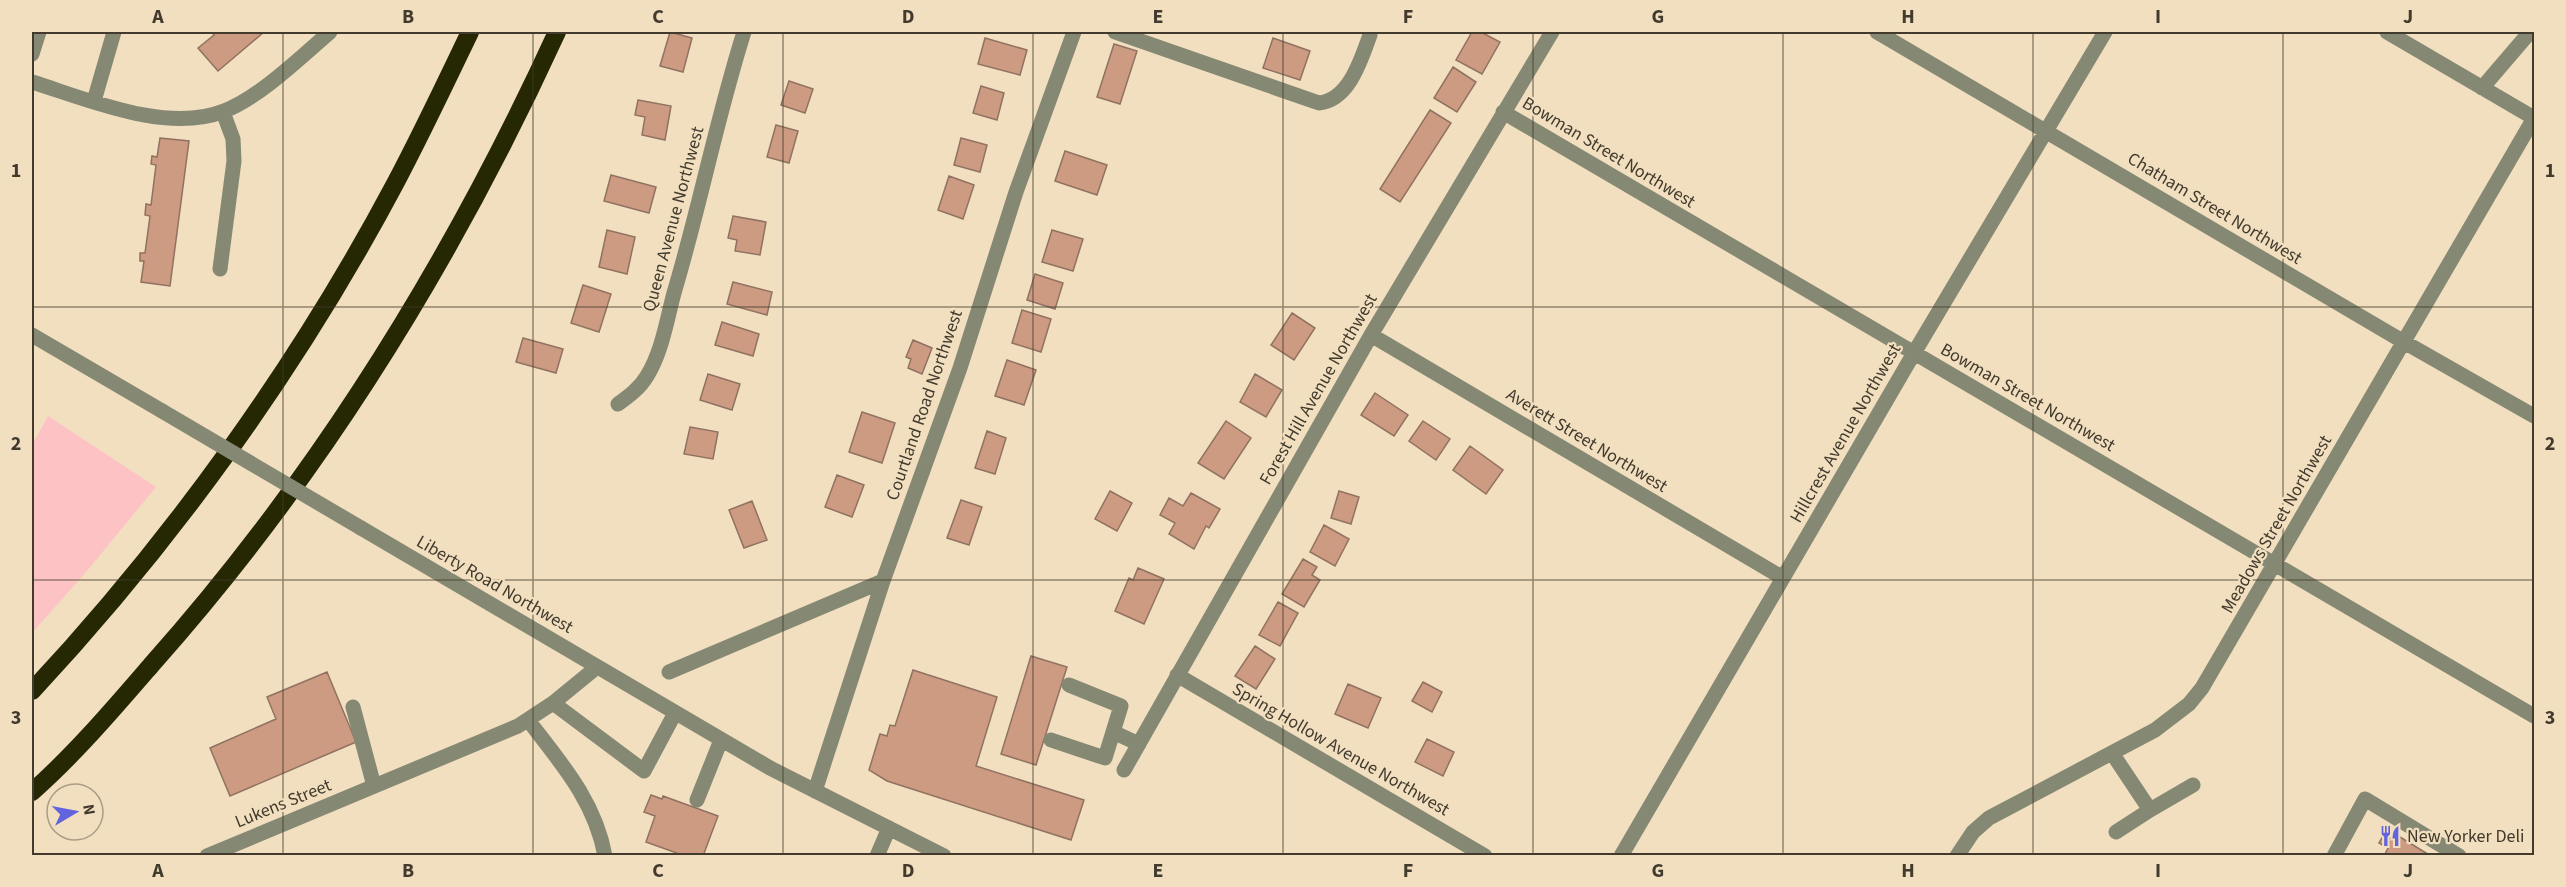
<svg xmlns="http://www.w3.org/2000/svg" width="2566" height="887" font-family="'Source Sans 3',sans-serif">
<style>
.green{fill:#fdc2c4}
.building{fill:#cc9b81;stroke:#917262;stroke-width:1.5}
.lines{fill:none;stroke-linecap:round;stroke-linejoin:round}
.minor{stroke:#858873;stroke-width:15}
.highway{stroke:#252803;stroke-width:18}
.minor-bridge{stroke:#858873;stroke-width:15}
.grid{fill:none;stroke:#413a2d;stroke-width:1.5;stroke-opacity:0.55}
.labels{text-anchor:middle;stroke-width:4.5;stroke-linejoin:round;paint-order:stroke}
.street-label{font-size:18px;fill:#413a2d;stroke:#f1dfbf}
.poi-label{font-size:18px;fill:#413a2d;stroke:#f1dfbf;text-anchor:start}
.neatline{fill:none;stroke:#413a2d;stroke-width:2}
.grid-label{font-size:20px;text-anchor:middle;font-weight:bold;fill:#413a2d}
</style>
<rect width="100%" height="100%" fill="#f1dfbf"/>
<path class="green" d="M 48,416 L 156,487 L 86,572 L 32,633 L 32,445 Z"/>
<path class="building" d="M 212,32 L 264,32 L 218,71 L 198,48 L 214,35 Z
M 670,32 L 692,38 L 683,72 L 660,66 Z
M 1472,32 L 1481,32 L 1500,42 L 1482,74 L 1456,60 Z
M 985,38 L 1027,50 L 1020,75 L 978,64 Z
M 1273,38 L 1310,51 L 1300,80 L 1263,68 Z
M 1114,44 L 1137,51 L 1120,104 L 1097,97 Z
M 1453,67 L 1476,82 L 1457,112 L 1434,98 Z
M 789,81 L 813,89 L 805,113 L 781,105 Z
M 981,86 L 1004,93 L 997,120 L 973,113 Z
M 638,100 L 671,106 L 665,140 L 642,135 L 645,117 L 635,115 Z
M 1430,110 L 1451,123 L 1400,202 L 1380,189 Z
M 776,125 L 798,131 L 789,163 L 767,157 Z
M 160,138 L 189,141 L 170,286 L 141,282 L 144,261 L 140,261 L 140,253 L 145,253 L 150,216 L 145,215 L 146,204 L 151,205 L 156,165 L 151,164 L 152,156 L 157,157 Z
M 961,138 L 987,145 L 980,172 L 954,165 Z
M 1065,151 L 1107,165 L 1097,195 L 1055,181 Z
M 611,175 L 656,187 L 649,213 L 604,201 Z
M 949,176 L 974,185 L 963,219 L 938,210 Z
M 733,216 L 766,222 L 760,255 L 735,251 L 737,240 L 728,238 Z
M 607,230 L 635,237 L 627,274 L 599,267 Z
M 1052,230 L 1083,239 L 1073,271 L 1042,262 Z
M 1035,274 L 1063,283 L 1055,309 L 1027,300 Z
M 733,282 L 772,292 L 767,315 L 727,304 Z
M 583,285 L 611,294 L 599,332 L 571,323 Z
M 1022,310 L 1051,319 L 1041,352 L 1012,343 Z
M 1292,313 L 1315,328 L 1294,360 L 1271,345 Z
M 722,322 L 759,334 L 753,356 L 715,345 Z
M 523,338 L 563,349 L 556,373 L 516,362 Z
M 913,340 L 932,348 L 922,374 L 908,368 L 911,359 L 906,357 Z
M 1007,360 L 1036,370 L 1024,405 L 995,396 Z
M 708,374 L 740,384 L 732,410 L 700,400 Z
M 1255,374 L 1282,390 L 1266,417 L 1240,402 Z
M 1375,393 L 1408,415 L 1394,436 L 1361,415 Z
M 862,412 L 895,423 L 882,463 L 849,452 Z
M 1226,421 L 1251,438 L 1224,479 L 1198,463 Z
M 1423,421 L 1450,439 L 1436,460 L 1409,441 Z
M 690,427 L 718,432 L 713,459 L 684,454 Z
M 987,431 L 1006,438 L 995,474 L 975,468 Z
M 1470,446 L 1503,470 L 1486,494 L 1453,470 Z
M 837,475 L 864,485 L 852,517 L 825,507 Z
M 1110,491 L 1132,503 L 1117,531 L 1095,519 Z
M 1339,491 L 1359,497 L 1351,524 L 1331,518 Z
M 1191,493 L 1220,509 L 1209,528 L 1206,526 L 1194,549 L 1169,534 L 1175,523 L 1160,515 L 1169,498 L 1183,506 Z
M 961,500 L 982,507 L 969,545 L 947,538 Z
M 752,501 L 767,540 L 744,548 L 729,510 Z
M 1324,525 L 1349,539 L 1335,566 L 1310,552 Z
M 1303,559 L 1317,567 L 1312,575 L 1320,580 L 1304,607 L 1282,594 Z
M 1138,568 L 1164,579 L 1144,624 L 1115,611 L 1129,578 L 1133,580 Z
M 1278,602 L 1298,613 L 1280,646 L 1259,635 Z
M 1255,646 L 1275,659 L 1256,689 L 1235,676 Z
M 1031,656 L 1067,667 L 1036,765 L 1001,754 Z
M 913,670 L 997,697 L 976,766 L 1084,800 L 1071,840 L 887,781 L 869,770 L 880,734 L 887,736 L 890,725 L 895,726 Z
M 327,672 L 356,742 L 230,796 L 210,748 L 276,719 L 267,697 Z
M 1423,682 L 1442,692 L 1432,712 L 1412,701 Z
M 1348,684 L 1381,698 L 1368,728 L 1335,714 Z
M 1427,739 L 1454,752 L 1443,776 L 1415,762 Z
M 651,795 L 662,799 L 663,796 L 718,816 L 703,856 L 685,856 L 646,842 L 655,816 L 644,812 Z
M 2387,829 L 2431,856 L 2384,856 L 2388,848 L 2379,843 Z"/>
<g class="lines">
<path class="minor" d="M 1115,32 L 1319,103 C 1349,100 1361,60 1370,35 L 1369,32
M 1877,32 L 2404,342 L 2534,416
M 32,54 L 39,32
M 32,82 C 87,99 167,134 224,111 C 259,98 302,56 330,32
M 2482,88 L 2530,32
M 94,101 L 114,32
M 1503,112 L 2534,716
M 220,269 L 234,161 L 233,139 L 223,112
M 32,335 L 162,411
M 1371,335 L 1783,578
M 618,404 C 629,396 640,388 647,376 C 662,352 667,319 674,293 C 700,206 717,117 744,32
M 361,528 L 770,768 L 944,856
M 669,672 L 883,581
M 1177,675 L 1485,856
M 1069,685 L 1121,706 L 1113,732 L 1139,744
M 553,703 L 644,771 L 675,713
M 353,707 L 374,786
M 528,720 C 561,763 595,801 605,856
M 1051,740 L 1105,758 L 1113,732
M 2112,753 L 2150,810 L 2116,832
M 1124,770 L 1371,335 L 1552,32
M 815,791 L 883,581 L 960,368 L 1016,192 L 1074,32
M 697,800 L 721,740
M 2150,810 L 2193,785
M 207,856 L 518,726 L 553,703 L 597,667
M 877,856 L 889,828
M 1621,856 L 1914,353 L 2105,32
M 1957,856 L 1973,832 L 1989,818 L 2155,730 L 2189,704 L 2202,688 L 2534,118 L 2387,32
M 2334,856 L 2365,799 L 2459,856"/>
<path class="highway" d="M 32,691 C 173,540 299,365 396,182 C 422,133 446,82 470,32
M 32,792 C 76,753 115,707 153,663 C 320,475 453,259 557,32"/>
<path class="minor-bridge" d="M 162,411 L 361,528"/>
</g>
<path class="grid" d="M 283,32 L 283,856M 533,32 L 533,856M 783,32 L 783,856M 1033,32 L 1033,856M 1283,32 L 1283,856M 1533,32 L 1533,856M 1783,32 L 1783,856M 2033,32 L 2033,856M 2283,32 L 2283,856M 32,307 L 2534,307M 32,580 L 2534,580"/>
<defs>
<symbol id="restaurant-bare" viewBox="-9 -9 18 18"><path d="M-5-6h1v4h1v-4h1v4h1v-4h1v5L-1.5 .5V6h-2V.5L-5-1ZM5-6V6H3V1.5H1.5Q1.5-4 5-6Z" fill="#6164dc" stroke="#f1dfbf" stroke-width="2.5" paint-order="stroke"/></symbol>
</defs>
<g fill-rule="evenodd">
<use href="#restaurant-bare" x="2375" y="821" width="30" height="30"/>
</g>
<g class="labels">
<g class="street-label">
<text transform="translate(1609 152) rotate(31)" y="6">Bowman Street Northwest</text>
<text transform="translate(2215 208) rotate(31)" y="6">Chatham Street Northwest</text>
<text transform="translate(673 219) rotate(-75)" y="6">Queen Avenue Northwest</text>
<text transform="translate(1318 389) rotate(-60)" y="6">Forest Hill Avenue Northwest</text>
<text transform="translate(2028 397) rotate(30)" y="6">Bowman Street Northwest</text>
<text transform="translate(924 405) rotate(-71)" y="6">Courtland Road Northwest</text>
<text transform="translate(1845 433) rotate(-60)" y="6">Hillcrest Avenue Northwest</text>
<text transform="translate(1587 440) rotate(31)" y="6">Averett Street Northwest</text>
<text transform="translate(2276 524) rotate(-60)" y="6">Meadows Street Northwest</text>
<text transform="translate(495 584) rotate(30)" y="6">Liberty Road Northwest</text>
<text transform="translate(1341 749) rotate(30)" y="6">Spring Hollow Avenue Northwest</text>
<text transform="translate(283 803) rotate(-22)" y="6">Lukens Street</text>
</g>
<g class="poi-label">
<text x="2407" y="842">New Yorker Deli</text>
</g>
</g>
<rect width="2566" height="887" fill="none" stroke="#f1dfbf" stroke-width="66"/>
<g transform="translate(75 812) rotate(80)"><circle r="28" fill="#f1dfbf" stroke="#ab9d85" stroke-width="1.5"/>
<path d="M0-4.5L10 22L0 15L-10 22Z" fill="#6164dc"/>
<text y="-9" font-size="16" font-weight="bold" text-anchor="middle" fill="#413a2d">N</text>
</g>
<rect x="33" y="33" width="2500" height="821" class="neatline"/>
<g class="grid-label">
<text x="158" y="23">A</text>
<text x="408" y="23">B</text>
<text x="658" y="23">C</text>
<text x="908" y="23">D</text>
<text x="1158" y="23">E</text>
<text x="1408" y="23">F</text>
<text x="1658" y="23">G</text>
<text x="1908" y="23">H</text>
<text x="2158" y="23">I</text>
<text x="2408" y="23">J</text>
<text x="16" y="177">1</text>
<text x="2550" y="177">1</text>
<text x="16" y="450">2</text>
<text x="2550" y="450">2</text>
<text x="16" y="724">3</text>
<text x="2550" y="724">3</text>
<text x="158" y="877">A</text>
<text x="408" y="877">B</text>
<text x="658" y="877">C</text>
<text x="908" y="877">D</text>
<text x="1158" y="877">E</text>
<text x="1408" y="877">F</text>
<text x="1658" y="877">G</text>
<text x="1908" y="877">H</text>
<text x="2158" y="877">I</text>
<text x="2408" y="877">J</text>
</g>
</svg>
